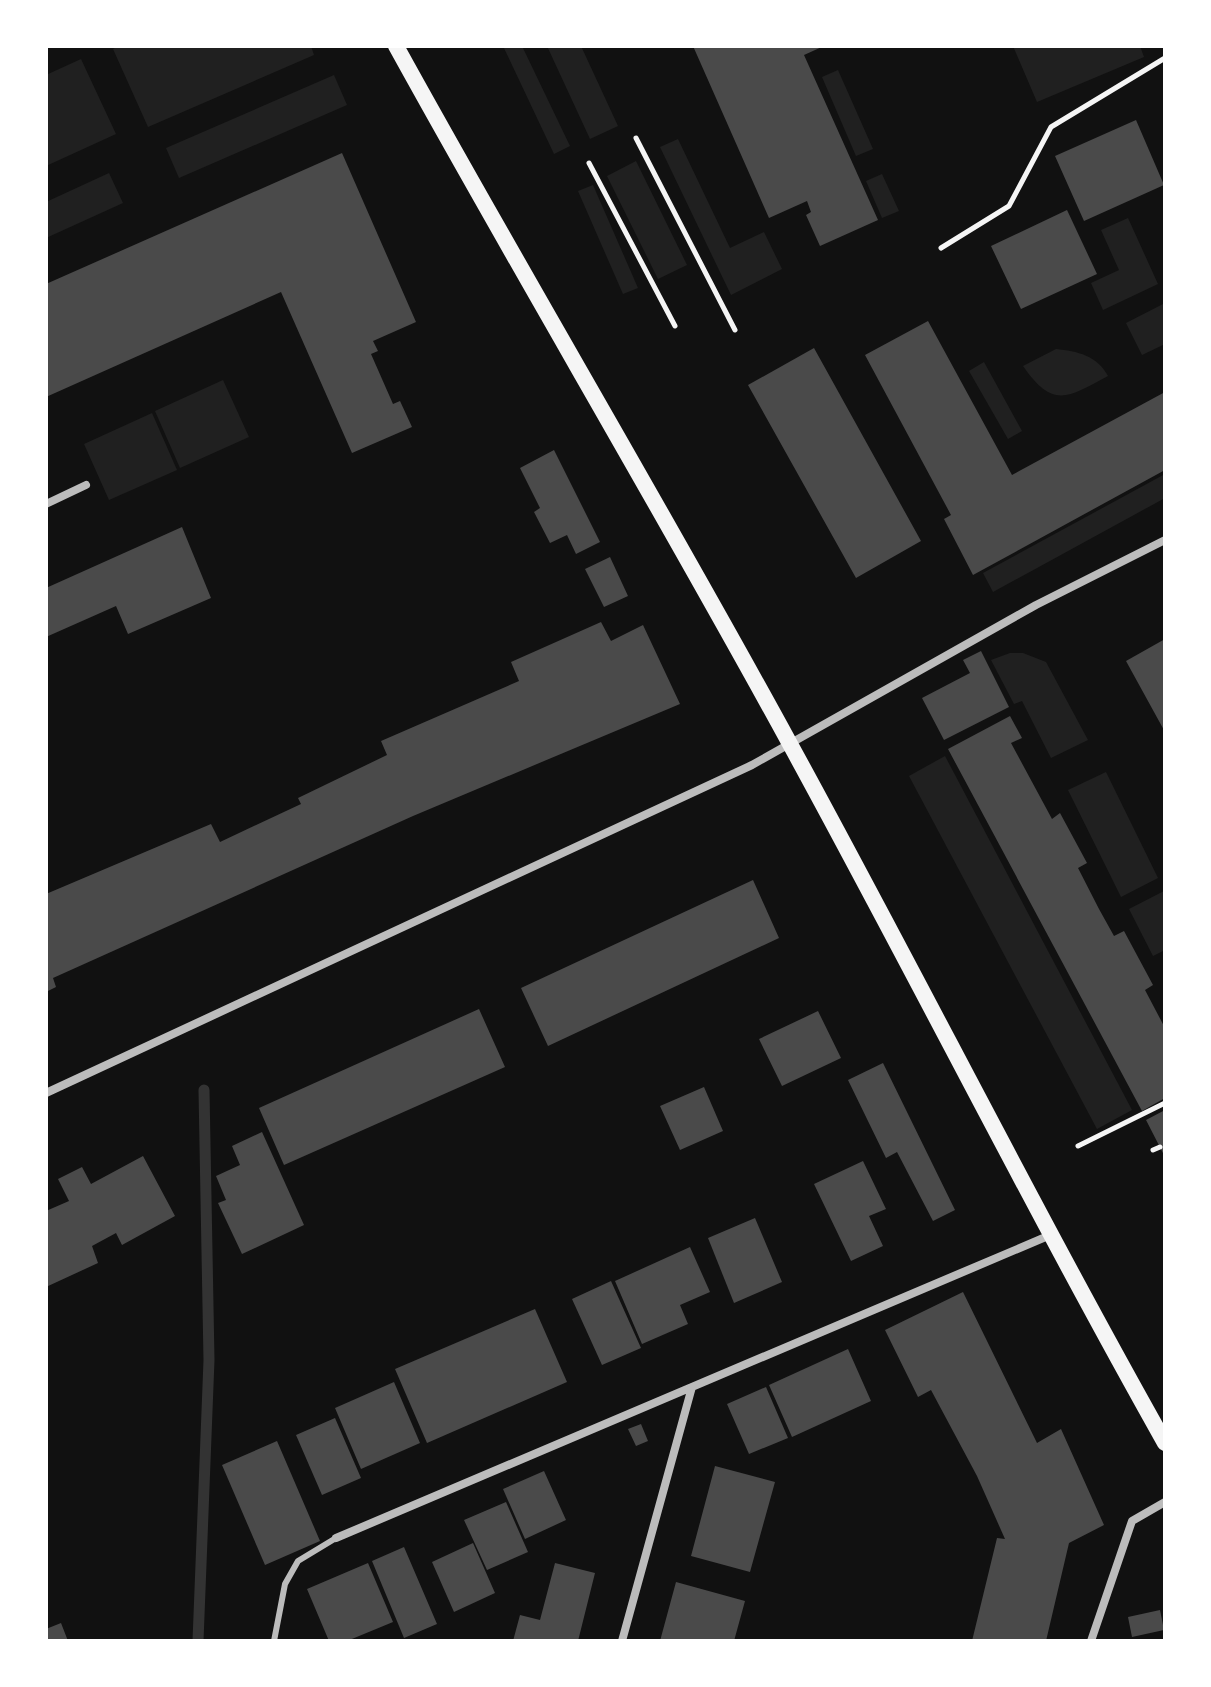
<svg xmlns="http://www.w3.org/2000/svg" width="1211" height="1687" font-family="'Golos Text',sans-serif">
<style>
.green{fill:#202020}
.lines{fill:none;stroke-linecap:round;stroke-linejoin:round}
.stream{stroke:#333;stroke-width:11}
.building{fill:#4a4a4a}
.path{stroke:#f5f5f5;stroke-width:5}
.service{stroke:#bcbcbc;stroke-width:6}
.minor{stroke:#bcbcbc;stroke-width:8}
.secondary{stroke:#f5f5f5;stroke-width:16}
</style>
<rect width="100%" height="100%" fill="#111"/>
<path class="green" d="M 119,46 L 311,46 L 314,55 L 148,127 L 113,49 Z
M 503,46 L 522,46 L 570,146 L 554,154 Z
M 547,46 L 581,46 L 618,126 L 590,139 Z
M 1013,46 L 1140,46 L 1144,57 L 1037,102 Z
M 81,59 L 116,134 L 46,166 L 46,75 Z
M 838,70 L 873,149 L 856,156 L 822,77 Z
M 334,75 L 347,105 L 179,178 L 166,148 Z
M 678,139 L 730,248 L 764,232 L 782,269 L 731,295 L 660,147 Z
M 636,161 L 687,265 L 658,279 L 607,176 Z
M 109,173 L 123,203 L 46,238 L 46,202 Z
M 882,174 L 899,211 L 882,218 L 866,181 Z
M 593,185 L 638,288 L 623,294 L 578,191 Z
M 1128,218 L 1158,284 L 1103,310 L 1091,283 L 1119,270 L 1101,230 Z
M 1165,303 L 1165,344 L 1142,355 L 1126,323 Z
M 1056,349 C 1077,351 1098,356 1108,376 C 1067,398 1053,409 1023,366 Z
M 984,362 L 1022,431 L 1008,439 L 969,371 Z
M 223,380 L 249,437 L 180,468 L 155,411 Z
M 152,413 L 177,470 L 109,500 L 84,444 Z
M 1165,474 L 1165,498 L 993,592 L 983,573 Z
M 1010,653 L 1023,653 L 1046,662 L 1088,740 L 1051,758 L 1022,701 L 1014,704 L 991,660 Z
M 945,756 L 1132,1110 L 1097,1129 L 909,776 Z
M 1106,772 L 1158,878 L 1121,897 L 1068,790 Z
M 1164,891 L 1165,950 L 1153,956 L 1129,909 Z"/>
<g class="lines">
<path class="stream" d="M 198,1641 L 209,1360 L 204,1090"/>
</g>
<path class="building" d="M 693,46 L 824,46 L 804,55 L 878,220 L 820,246 L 806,215 L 811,212 L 807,201 L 769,218 Z
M 1136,120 L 1164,185 L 1084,221 L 1055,156 Z
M 342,153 L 416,322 L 373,341 L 378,351 L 371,354 L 393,404 L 400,401 L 412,427 L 352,453 L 281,292 L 46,397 L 46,284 Z
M 1067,210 L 1097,274 L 1021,309 L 991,246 Z
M 928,321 L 1012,475 L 1165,392 L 1165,470 L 973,575 L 944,519 L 951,515 L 865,355 Z
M 814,348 L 921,541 L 856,578 L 748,385 Z
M 554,450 L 600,542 L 576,554 L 567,535 L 550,543 L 534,512 L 540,508 L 520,468 Z
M 182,527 L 211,598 L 128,634 L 116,606 L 46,637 L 46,588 Z
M 610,557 L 628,596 L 604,607 L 585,569 Z
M 601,622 L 611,641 L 643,625 L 680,704 L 413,816 L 53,978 L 56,987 L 46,992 L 46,894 L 211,824 L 220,842 L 301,804 L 298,798 L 387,755 L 381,741 L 519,681 L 511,662 Z
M 1165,639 L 1165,732 L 1126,661 Z
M 981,651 L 1009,707 L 944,740 L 922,698 L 970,673 L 963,660 Z
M 1010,716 L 1022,738 L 1011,743 L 1052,819 L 1060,813 L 1087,863 L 1078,868 L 1099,909 L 1114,936 L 1124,931 L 1153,985 L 1145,990 L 1165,1028 L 1165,1098 L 1142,1111 L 948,749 Z
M 753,880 L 779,938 L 548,1046 L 521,988 Z
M 479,1009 L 505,1067 L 284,1165 L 259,1108 Z
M 818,1011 L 841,1058 L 782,1086 L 759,1039 Z
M 883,1063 L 955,1210 L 933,1221 L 897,1152 L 886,1158 L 848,1080 Z
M 704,1087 L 723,1131 L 680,1150 L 660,1106 Z
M 1165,1110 L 1165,1157 L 1146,1120 Z
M 262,1132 L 304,1225 L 242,1254 L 218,1203 L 226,1200 L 216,1176 L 240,1165 L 232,1146 Z
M 143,1156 L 175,1216 L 122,1245 L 116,1233 L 92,1246 L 98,1263 L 46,1287 L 46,1211 L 69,1201 L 58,1179 L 82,1167 L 91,1184 Z
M 863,1161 L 886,1209 L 869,1216 L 883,1246 L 851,1261 L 814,1184 Z
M 755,1218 L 782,1282 L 734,1303 L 708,1238 Z
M 690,1247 L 710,1292 L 680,1305 L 688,1324 L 642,1344 L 615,1281 Z
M 611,1281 L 641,1348 L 602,1365 L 572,1299 Z
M 963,1292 L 1037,1443 L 1061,1429 L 1104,1525 L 1069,1543 L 1046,1641 L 972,1641 L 997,1538 L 1005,1539 L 977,1476 L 931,1390 L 918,1397 L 885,1330 Z
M 535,1309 L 567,1382 L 427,1443 L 395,1369 Z
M 848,1349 L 871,1401 L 792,1437 L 769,1385 Z
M 394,1382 L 420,1443 L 361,1469 L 335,1408 Z
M 766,1387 L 788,1438 L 749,1454 L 727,1404 Z
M 335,1418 L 361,1478 L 322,1495 L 296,1435 Z
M 641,1424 L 648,1441 L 636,1446 L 628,1429 Z
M 277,1441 L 320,1541 L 265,1565 L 222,1465 Z
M 715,1466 L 775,1482 L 750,1572 L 691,1556 Z
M 544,1471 L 566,1520 L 525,1539 L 503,1489 Z
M 506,1502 L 528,1552 L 487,1570 L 464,1520 Z
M 473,1543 L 495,1593 L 454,1612 L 432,1562 Z
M 404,1547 L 437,1624 L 404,1638 L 372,1561 Z
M 368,1563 L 393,1622 L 347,1641 L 329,1641 L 307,1589 Z
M 555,1563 L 595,1573 L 578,1641 L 513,1641 L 520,1615 L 540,1620 Z
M 676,1582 L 745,1601 L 734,1641 L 660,1641 Z
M 1160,1610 L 1164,1630 L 1132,1637 L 1128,1617 Z
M 61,1623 L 68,1641 L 46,1641 L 46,1629 Z"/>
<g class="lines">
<path class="path" d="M 636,138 L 735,330
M 589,163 L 675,326
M 941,248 L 1009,206 L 1051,127 L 1165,58
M 1078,1146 L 1165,1103
M 1153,1150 L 1160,1147"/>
<path class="service" d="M 274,1641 L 285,1584 L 298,1561 L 336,1538"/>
<path class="minor" d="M 46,504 L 86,485
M 46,1093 L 752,765 L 1036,605 L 1165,540
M 336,1538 L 1048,1236
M 622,1641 L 692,1387
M 1091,1641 L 1132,1521 L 1165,1502"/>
<path class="secondary" d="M 396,46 C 525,280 662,509 790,744 C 917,976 1035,1212 1165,1443"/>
</g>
<rect width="1211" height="1687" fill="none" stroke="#ffffff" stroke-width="96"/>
</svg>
